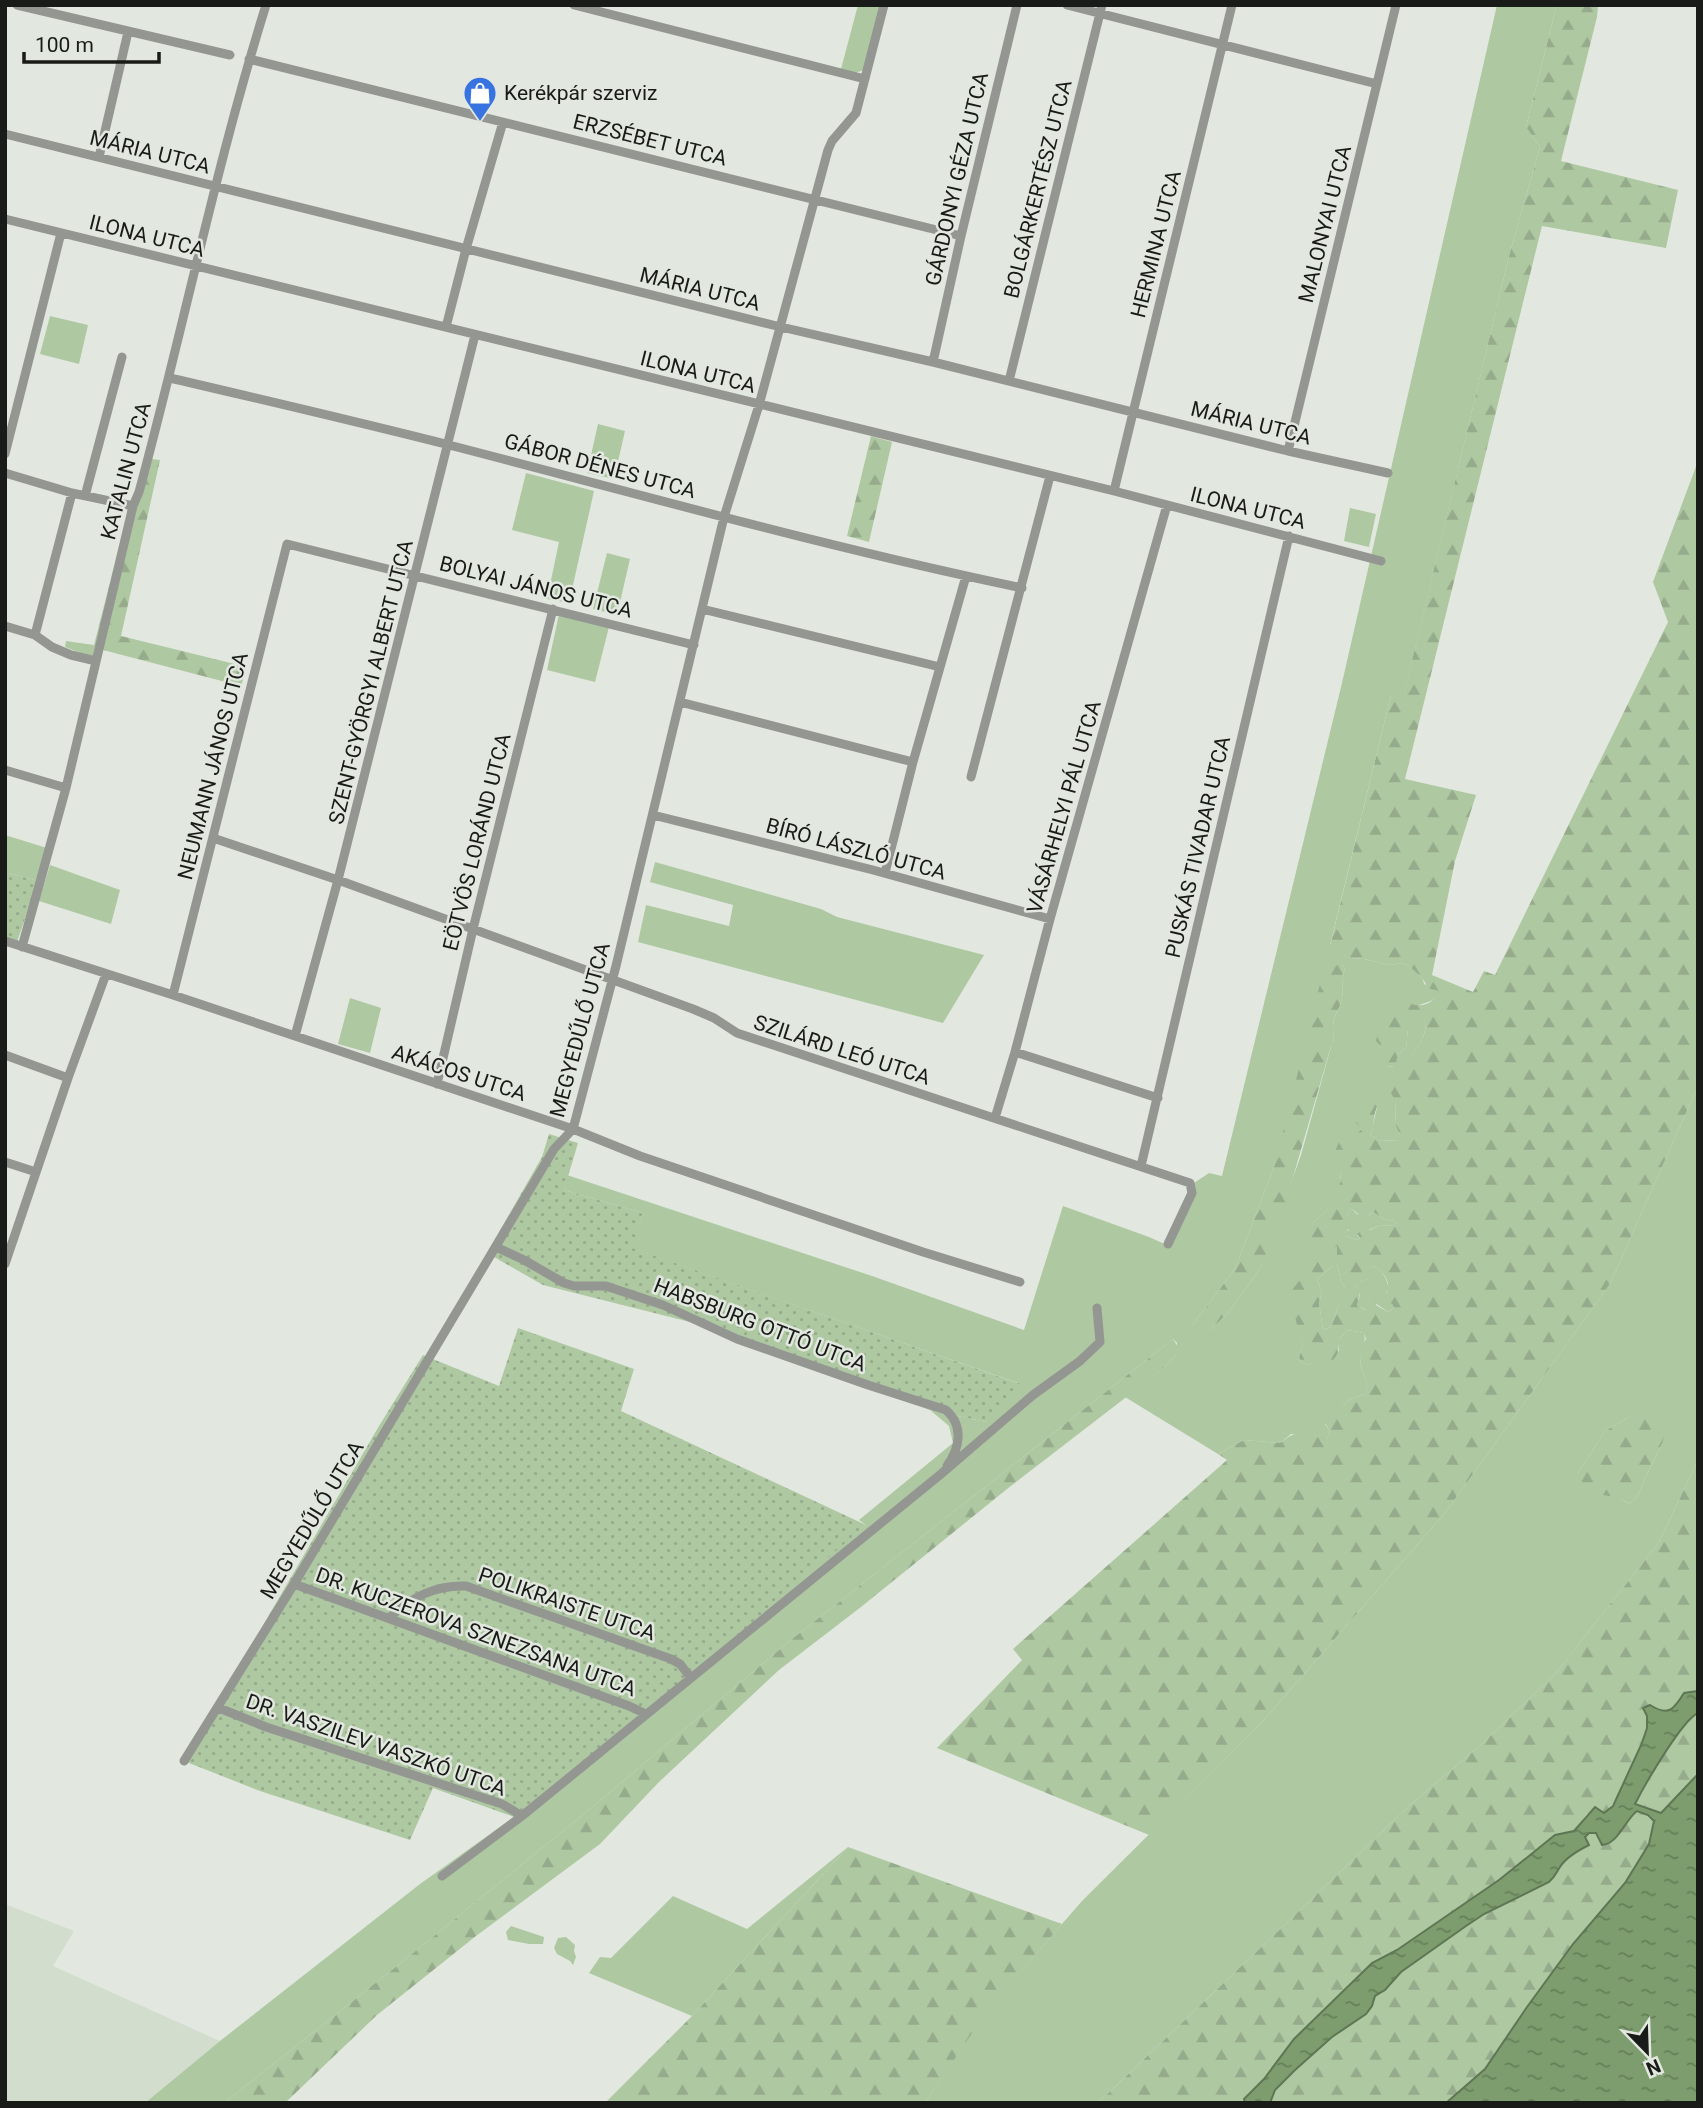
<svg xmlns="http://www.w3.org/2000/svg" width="1703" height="2108" font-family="Roboto,sans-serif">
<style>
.built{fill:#d2ddce}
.green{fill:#aec8a2;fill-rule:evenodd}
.forest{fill:url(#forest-firs);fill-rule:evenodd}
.garden{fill:url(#garden-dots)}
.water{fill:url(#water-ripples);stroke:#5f7654;stroke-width:2}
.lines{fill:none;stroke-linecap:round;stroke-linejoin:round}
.minor{stroke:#949692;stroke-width:9}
.labels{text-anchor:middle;stroke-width:5;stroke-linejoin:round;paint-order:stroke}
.poi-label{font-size:21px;fill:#181b17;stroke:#e2e8df;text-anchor:start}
.street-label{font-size:21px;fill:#181b17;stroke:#e2e8df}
</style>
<defs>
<pattern id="forest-firs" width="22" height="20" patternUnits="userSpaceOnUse" patternTransform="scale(1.75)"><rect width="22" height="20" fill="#aec8a2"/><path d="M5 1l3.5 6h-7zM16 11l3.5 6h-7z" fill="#95ab8b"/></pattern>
<pattern id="garden-dots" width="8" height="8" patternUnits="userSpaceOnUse" patternTransform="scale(1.75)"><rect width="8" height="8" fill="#aec8a2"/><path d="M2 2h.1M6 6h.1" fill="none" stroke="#95ab8b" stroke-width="1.8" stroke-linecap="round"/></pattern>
<pattern id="water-ripples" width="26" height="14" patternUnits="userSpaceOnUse" patternTransform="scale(1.75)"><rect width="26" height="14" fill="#7d9d6e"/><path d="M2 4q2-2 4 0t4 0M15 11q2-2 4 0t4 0" fill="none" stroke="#657f59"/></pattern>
</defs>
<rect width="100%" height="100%" fill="#e2e8df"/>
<path class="built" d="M 5,1904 L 74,1931 L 53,1966 L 220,2041 L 145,2103 L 5,2103 Z"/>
<path class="green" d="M 858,5 L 881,5 L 864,70 L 855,73 L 841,69 Z
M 1497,5 L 1561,5 L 1556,8 L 1526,127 L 1540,147 L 1509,256 L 1404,695 L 1391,695 L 1330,945 L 1350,958 L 1364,959 L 1390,965 L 1401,963 L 1409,966 L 1423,979 L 1424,984 L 1440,991 C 1434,1003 1428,1001 1417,1006 C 1409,1010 1388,1037 1381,1045 L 1386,1066 L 1394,1067 L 1398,1054 L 1406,1048 L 1408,1030 L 1422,1021 L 1426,1021 C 1426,1049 1400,1064 1388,1086 L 1395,1099 L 1396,1126 L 1400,1135 L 1400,1141 L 1377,1140 L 1370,1134 C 1374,1127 1373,1123 1375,1116 C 1378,1103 1381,1098 1374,1086 L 1359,1106 L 1355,1106 L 1356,1121 L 1361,1128 L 1340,1171 L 1341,1181 L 1336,1194 L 1326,1211 L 1313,1223 L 1337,1245 L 1339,1253 L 1337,1264 L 1341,1281 L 1345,1288 L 1331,1327 L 1323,1330 L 1319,1303 L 1322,1292 L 1317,1279 L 1333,1266 L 1321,1257 L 1299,1329 L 1303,1344 L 1299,1357 L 1301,1362 L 1309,1365 L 1339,1351 L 1339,1339 L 1348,1330 L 1364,1333 C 1367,1345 1359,1356 1361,1367 C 1364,1378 1370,1383 1366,1394 L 1350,1399 L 1325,1424 L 1330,1431 L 1327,1439 L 1321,1439 L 1314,1435 L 1291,1434 L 1280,1443 L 1244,1440 L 1218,1454 L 1125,1397 L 1164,1368 L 1177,1353 L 1177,1343 L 1173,1339 L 792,1639 L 585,1813 L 402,1962 L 224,2103 L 145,2103 L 220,2041 L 420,1884 L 514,1817 L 866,1525 L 859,1520 L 953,1443 L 949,1426 L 930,1410 L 986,1422 L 1018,1383 L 631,1248 L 643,1213 L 564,1190 L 567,1175 L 872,1276 L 1024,1330 L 1063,1206 L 1149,1237 L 1169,1246 L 1194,1183 L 1209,1173 L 1222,1176 L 1342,683 ZM 1342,964 L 1345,969 C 1341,979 1344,988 1342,998 C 1339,1015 1330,1015 1334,1036 L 1301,1155 L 1260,1269 L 1227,1314 L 1211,1329 L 1181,1334 L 1194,1323 L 1235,1269 L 1275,1164 Z
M 50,316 L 88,325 L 79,364 L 40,354 Z
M 598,424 L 625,431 L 614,479 L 587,473 Z
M 526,473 L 594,491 L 569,603 L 547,599 L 559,542 L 512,530 Z
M 1350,508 L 1376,514 L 1369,547 L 1344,541 Z
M 607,553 L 630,559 L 617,615 L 593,609 Z
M 559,614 L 609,627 L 595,682 L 547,670 Z
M 5,835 L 47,848 L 38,881 L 5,872 Z
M 655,862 L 821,909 L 837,917 L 984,955 L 943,1023 L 638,942 L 646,905 L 729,926 L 733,905 L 650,882 Z
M 50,865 L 120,890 L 111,924 L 39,901 Z
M 350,998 L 381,1008 L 370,1053 L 338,1044 Z
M 1698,1086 L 1698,1460 L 1659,1542 L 1556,1673 L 1482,1744 L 1409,1806 L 1098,2103 L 925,2103 L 986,2011 L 1082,1901 L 1263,1721 L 1445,1513 L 1610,1284 ZM 1629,1417 L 1662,1444 L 1644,1480 L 1638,1496 L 1629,1504 L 1578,1473 L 1605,1431 Z
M 1352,1209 L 1357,1214 L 1367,1216 L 1373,1212 L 1384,1219 L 1395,1221 L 1396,1225 L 1378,1226 L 1357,1235 L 1360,1238 L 1356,1240 L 1346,1236 L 1344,1233 L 1349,1230 L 1347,1216 L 1349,1210 Z
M 1373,1266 C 1383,1270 1386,1278 1389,1288 L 1386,1293 L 1394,1308 L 1388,1312 L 1371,1300 L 1367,1310 L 1357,1306 L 1360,1294 L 1354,1284 L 1367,1279 L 1364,1273 Z
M 848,1847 L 692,2016 L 589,1973 L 600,1957 L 611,1958 L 673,1896 L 747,1929 Z
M 511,1926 L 544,1937 L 543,1944 L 529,1944 L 508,1940 L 506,1932 Z
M 566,1937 L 575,1945 L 574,1951 L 576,1957 L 573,1965 L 570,1961 L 557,1954 L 554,1948 L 558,1938 Z"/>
<path class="forest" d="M 1561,5 L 1598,5 L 1597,17 L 1561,161 L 1678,190 L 1666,248 L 1542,226 L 1405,779 L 1476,795 L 1455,861 L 1432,975 L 1473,992 L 1484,971 L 1495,975 L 1668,622 L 1653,582 L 1698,461 L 1698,1086 L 1610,1284 L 1445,1513 L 1263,1721 L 1149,1835 L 937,1748 L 1022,1660 L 1013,1649 L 1227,1460 L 1218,1454 L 1244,1440 L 1280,1443 C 1289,1436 1298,1430 1309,1433 C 1316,1435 1319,1439 1327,1439 L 1330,1431 L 1325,1423 L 1350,1399 L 1366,1394 C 1370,1382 1363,1377 1361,1366 C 1360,1359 1363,1356 1360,1349 L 1366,1339 L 1364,1333 L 1348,1330 L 1339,1339 C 1339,1353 1337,1360 1324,1366 L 1316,1362 L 1309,1365 L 1301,1362 L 1299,1357 L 1303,1344 L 1288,1295 L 1311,1266 L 1321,1257 L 1333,1260 L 1333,1266 L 1317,1279 L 1322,1292 L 1319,1303 L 1323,1330 L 1331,1327 L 1339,1305 L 1336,1297 L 1345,1288 L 1341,1281 L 1337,1264 L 1337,1246 L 1330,1251 L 1317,1248 L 1306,1242 L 1313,1223 L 1326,1211 L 1341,1181 L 1340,1171 L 1335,1163 L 1336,1149 L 1342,1135 L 1351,1133 L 1357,1134 L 1361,1129 C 1355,1120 1345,1116 1347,1103 L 1352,1103 L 1355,1106 L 1359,1106 L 1362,1100 L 1362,1094 L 1367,1087 L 1374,1085 C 1384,1104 1376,1102 1374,1118 C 1373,1127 1374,1126 1370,1134 L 1377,1140 L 1400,1141 L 1400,1135 L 1396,1126 L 1395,1100 L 1387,1086 C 1399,1064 1426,1049 1426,1022 L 1422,1021 L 1415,1029 L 1408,1030 L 1406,1048 L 1398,1054 L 1395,1067 L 1386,1066 L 1381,1061 L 1381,1046 L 1376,1041 C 1381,1018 1383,1011 1405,1002 C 1419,1008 1433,1006 1439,991 L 1428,988 L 1423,979 L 1409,966 L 1401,963 L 1390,965 L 1364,959 L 1350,958 L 1330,946 L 1391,695 L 1404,694 L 1509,256 L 1540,147 L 1526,127 L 1556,8 ZM 1352,1209 L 1362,1217 L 1367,1216 L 1373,1212 L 1384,1219 L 1395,1221 L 1396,1225 L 1378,1226 L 1370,1230 L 1363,1230 L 1357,1234 L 1360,1238 L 1356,1240 L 1346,1236 L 1345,1233 L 1353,1225 L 1353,1222 L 1347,1216 L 1349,1210 ZM 1373,1266 C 1381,1269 1390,1280 1388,1289 C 1387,1293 1385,1296 1384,1300 L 1392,1304 L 1394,1308 L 1388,1312 L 1376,1305 L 1379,1299 L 1377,1297 L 1371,1300 L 1366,1310 L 1357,1306 L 1361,1288 L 1355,1287 L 1355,1284 L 1367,1279 L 1365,1273 Z
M 871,436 L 892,442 L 869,542 L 847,536 Z
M 152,459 L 160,460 L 121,636 L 247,667 L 241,686 L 103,650 L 91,657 L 65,647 L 66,641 L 94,645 L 128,512 L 148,473 Z
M 1342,964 L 1345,969 C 1341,979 1344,988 1342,998 C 1339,1015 1330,1014 1334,1036 L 1282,1215 L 1260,1269 L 1227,1314 L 1211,1329 L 1188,1337 L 1180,1333 L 1194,1323 L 1235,1269 L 1275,1164 L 1324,968 Z
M 1173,1339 L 1178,1347 L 1177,1353 L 1164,1368 L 1007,1489 L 861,1607 L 779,1670 L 659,1782 L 600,1844 L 476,1936 L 377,2015 L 285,2103 L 224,2103 L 402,1962 L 585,1813 L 792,1639 Z
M 1629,1417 L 1651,1417 L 1667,1426 L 1662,1444 L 1644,1480 L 1638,1496 L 1629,1504 C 1608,1488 1589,1505 1578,1473 L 1605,1431 Z
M 1698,1460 L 1698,1691 L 1684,1693 C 1673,1710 1669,1716 1650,1705 C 1648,1714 1649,1723 1646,1731 C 1643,1746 1616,1808 1604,1813 C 1599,1815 1592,1814 1587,1814 L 1574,1831 L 1555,1835 L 1499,1880 L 1397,1950 L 1372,1963 L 1294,2039 L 1264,2079 L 1244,2099 L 1245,2103 L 1098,2103 L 1409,1806 L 1482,1744 L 1556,1673 L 1659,1542 Z
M 1698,1713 L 1698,1774 L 1661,1813 L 1635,1805 C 1645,1786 1681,1720 1698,1713 Z
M 1637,1811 L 1648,1815 L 1654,1820 L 1649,1844 L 1625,1883 L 1573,1944 L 1527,2007 L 1485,2069 L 1446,2103 L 1270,2103 L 1275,2090 L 1295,2070 L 1332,2037 L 1372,2006 L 1375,1996 L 1385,1990 L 1401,1972 L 1466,1926 L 1484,1914 L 1549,1882 C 1555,1877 1556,1873 1560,1867 C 1566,1857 1579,1851 1589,1845 L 1585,1837 L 1589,1833 L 1596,1833 L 1599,1841 L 1623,1826 Z
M 848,1847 L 1062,1924 L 987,2011 L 925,2103 L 605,2103 L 692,2016 Z"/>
<path class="garden" d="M 5,872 L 38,881 L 17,942 L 5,938 Z
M 549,1134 L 578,1143 L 564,1190 L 643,1213 L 632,1248 L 1026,1386 L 986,1422 L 930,1410 L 752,1348 L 698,1324 L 543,1285 L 487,1253 L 542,1157 Z
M 518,1328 L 634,1369 L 621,1411 L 866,1525 L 692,1675 L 514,1817 L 433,1788 L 410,1840 L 260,1791 L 184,1761 L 379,1426 L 423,1355 L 499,1386 Z"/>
<path class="water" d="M 1698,1691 L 1698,1713 C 1682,1720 1644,1786 1635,1804 L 1661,1813 L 1698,1774 L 1698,2103 L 1446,2103 L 1485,2069 L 1527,2007 L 1573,1944 L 1625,1883 L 1649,1844 L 1654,1821 L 1648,1815 L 1637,1811 C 1625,1820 1618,1844 1602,1845 L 1596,1833 L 1589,1833 L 1585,1837 L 1589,1845 C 1579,1850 1566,1857 1560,1867 C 1556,1873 1555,1877 1549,1882 L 1484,1914 L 1466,1926 L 1401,1972 L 1385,1990 L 1375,1996 L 1372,2006 L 1366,2014 L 1332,2037 L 1295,2070 L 1275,2090 L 1270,2103 L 1245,2103 L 1244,2099 L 1264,2079 L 1294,2039 L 1372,1963 L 1397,1950 L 1499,1880 L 1555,1835 L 1574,1831 L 1595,1807 L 1604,1813 L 1613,1806 L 1642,1743 L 1647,1728 L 1647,1716 L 1643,1708 L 1650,1705 C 1669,1717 1674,1709 1684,1693 Z"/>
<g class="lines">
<path class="minor" d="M 17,5 L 230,55
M 574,5 L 865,79
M 1067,5 L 1377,84
M 249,59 L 961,236
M 5,134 L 781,327 L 933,362 L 1288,451 L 1388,473
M 99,157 L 128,32
M 5,219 L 1114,491 L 1381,561
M 446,327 L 466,249 L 503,122
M 933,362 L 961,236 L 1017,5
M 170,378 C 264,400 359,422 453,446 C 642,495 830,548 1022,588
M 1009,381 L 1102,5
M 1288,451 L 1396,5
M 5,454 L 61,233
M 5,473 L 72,493 L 133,506
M 1114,491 L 1232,5
M 85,496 L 122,357
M 702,609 L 940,667
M 5,626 L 35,635 L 52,647 L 71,655 L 96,661
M 35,635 L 72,493
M 680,702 L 913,762
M 5,770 L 66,788
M 971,777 L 1050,476
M 653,815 L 873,870 L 1050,919
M 213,838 L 338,880 L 693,1009 L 714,1018 L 737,1033 L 1190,1183 L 1192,1193 L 1168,1244
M 885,873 L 913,762 L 966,576
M 5,941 L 173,995 L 573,1129 L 640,1156 L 923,1252 L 1020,1282
M 22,947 L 66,788 L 133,506 L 139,492 C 183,330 216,165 266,5
M 173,995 L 287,544 L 694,645
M 295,1036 L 338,880 L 475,335
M 1015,1052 L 1158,1098
M 5,1055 L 68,1078
M 437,1084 L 473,929 L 553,609
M 995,1118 L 1015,1052 L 1050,919 L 1167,505
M 5,1162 L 36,1172
M 1141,1166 L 1289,536
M 496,1247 L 524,1260 L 564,1283 L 574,1286 L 606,1286 L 663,1305 L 737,1339 L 868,1385 L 946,1410 C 964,1426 960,1448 947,1466
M 5,1264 L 68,1078 L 106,974
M 294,1584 L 629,1706 L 646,1714
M 389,1618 C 412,1597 435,1585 466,1586 L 671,1659 L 680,1664 L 691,1678
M 219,1708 L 266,1727 L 502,1804 L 522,1816
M 184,1761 L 294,1584 L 554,1149 L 573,1129 L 616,966 L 724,517 L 759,405 L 828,150 L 832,141 L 856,113 L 884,5
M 442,1876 L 522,1816 L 941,1474 L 1033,1395 L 1080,1361 L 1100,1342 L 1097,1308"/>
</g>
<defs>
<symbol id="shop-pin" viewBox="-11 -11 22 30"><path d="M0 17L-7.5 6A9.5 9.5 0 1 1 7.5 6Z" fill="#3773e1" stroke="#e2e8df"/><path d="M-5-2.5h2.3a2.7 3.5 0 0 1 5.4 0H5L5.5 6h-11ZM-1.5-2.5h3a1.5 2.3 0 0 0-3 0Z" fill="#fff"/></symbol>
</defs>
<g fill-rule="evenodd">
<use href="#shop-pin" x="461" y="74" width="38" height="52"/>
</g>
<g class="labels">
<g class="poi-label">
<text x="504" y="100">Kerékpár szerviz</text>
</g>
<g class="street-label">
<text transform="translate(650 140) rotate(14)" y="7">ERZSÉBET UTCA</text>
<text transform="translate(150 152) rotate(14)" y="7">MÁRIA UTCA</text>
<text transform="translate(957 179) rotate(-77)" y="7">GÁRDONYI GÉZA UTCA</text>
<text transform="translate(1038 189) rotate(-76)" y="7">BOLGÁRKERTÉSZ UTCA</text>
<text transform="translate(1325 224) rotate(-76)" y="7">MALONYAI UTCA</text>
<text transform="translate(147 236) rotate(14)" y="7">ILONA UTCA</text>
<text transform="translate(1156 244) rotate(-76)" y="7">HERMINA UTCA</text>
<text transform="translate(700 289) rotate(14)" y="7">MÁRIA UTCA</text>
<text transform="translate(698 372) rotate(14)" y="7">ILONA UTCA</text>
<text transform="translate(1251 423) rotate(14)" y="7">MÁRIA UTCA</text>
<text transform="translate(600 466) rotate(15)" y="7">GÁBOR DÉNES UTCA</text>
<text transform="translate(126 471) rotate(-75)" y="7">KATALIN UTCA</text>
<text transform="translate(1248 508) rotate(14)" y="7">ILONA UTCA</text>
<text transform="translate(536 587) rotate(14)" y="7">BOLYAI JÁNOS UTCA</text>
<text transform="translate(371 682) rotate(-76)" y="7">SZENT-GYÖRGYI ALBERT UTCA</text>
<text transform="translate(213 766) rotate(-76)" y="7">NEUMANN JÁNOS UTCA</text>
<text transform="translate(1064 807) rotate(-74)" y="7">VÁSÁRHELYI PÁL UTCA</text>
<text transform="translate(477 842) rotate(-76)" y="7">EÖTVÖS LORÁND UTCA</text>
<text transform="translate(1198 847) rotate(-77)" y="7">PUSKÁS TIVADAR UTCA</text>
<text transform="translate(856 849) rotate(15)" y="7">BÍRÓ LÁSZLÓ UTCA</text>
<text transform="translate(580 1030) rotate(-75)" y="7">MEGYEDŰLŐ UTCA</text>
<text transform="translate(842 1050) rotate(18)" y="7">SZILÁRD LEÓ UTCA</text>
<text transform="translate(459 1073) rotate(18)" y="7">AKÁCOS UTCA</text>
<text transform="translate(760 1325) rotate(21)" y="7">HABSBURG OTTÓ UTCA</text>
<text transform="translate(312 1520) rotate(-59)" y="7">MEGYEDŰLŐ UTCA</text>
<text transform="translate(567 1604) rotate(19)" y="7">POLIKRAISTE UTCA</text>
<text transform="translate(476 1632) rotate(20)" y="7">DR. KUCZEROVA SZNEZSANA UTCA</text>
<text transform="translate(376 1745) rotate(19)" y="7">DR. VASZILEV VASZKÓ UTCA</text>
</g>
</g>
<rect width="1703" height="2108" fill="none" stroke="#181b17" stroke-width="14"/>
<g transform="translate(1647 2052) rotate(157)" stroke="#e2e8df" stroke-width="5" paint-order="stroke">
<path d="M0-5L12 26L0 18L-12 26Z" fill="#181b17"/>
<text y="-10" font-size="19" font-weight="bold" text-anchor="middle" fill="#181b17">N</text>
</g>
<path d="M24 52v10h135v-10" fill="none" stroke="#181b17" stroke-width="3.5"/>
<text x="35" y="52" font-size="21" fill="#181b17" stroke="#e2e8df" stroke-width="5" paint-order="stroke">100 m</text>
</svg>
